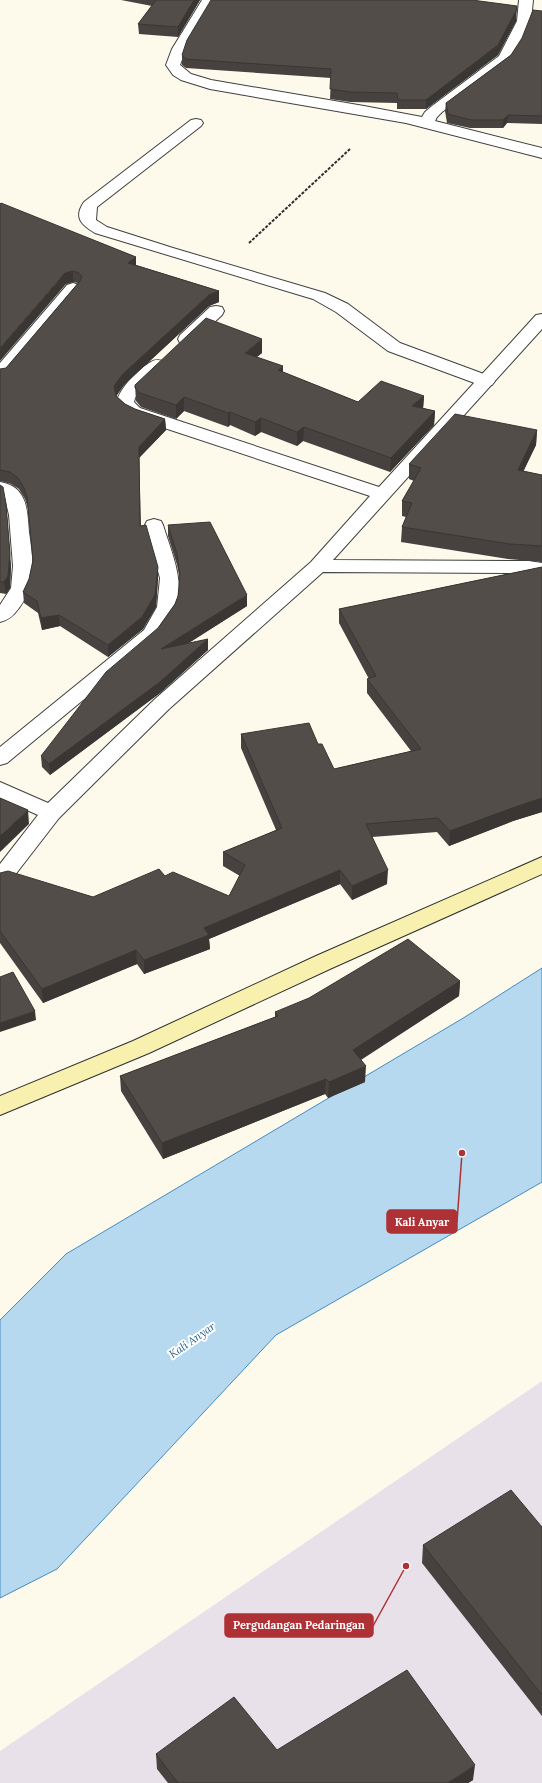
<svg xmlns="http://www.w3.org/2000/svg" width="542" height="1783" font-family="Lora,serif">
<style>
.industrial{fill:#e9e1ea}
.water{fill:#b6d9f0;stroke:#448cbf}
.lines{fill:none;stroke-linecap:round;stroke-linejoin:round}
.lane-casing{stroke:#3f3f3f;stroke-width:2}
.street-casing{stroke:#3f3f3f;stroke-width:2}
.secondary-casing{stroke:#2e2e2e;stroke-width:2}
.path{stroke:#2e2e2e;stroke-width:2;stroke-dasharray:3 1.5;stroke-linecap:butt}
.lane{fill:#fff;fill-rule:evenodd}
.street{fill:#fff;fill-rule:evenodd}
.secondary{fill:#f7f0ae;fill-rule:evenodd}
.wall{fill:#47423f}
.shaded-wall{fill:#3a3633}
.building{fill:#534d49;stroke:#3a3633}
.labels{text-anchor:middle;stroke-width:4;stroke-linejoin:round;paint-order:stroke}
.water-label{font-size:11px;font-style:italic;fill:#225e91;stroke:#fff}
.leader{fill:none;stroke:#ae3235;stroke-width:1.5}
.callout-dot{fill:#ae3235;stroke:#fff;stroke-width:1.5}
.callout{fill:#ae3235;stroke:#ae3235;stroke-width:1.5}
.callout-label{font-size:11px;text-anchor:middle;font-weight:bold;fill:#fff}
</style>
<rect width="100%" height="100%" fill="#fdfaec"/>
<path class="industrial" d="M 542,1381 L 542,1783 L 0,1783 L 0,1751 Z"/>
<path class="water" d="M 542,968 L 542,1182 L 276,1335 L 57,1569 L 0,1598 L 0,1320 L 66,1254 L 465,1017 Z"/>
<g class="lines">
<defs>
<path id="lane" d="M 196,119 L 201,120 L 203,123 L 201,126 L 97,207 L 96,220 L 107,227 L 173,248 L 325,293 L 348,304 L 400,343 L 492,377 L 495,381 L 492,385 L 486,386 L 480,385 L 388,351 L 336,312 L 313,299 L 95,233 C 82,225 73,218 84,202 L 191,120 Z"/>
<path id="street" d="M 202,0 L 216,0 L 186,49 L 180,65 L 191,74 L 211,80 L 364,106 L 422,117 L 425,112 L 432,106 L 499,56 L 517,21 L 519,0 L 533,0 L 531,21 L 520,45 L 509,62 L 442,112 L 437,117 L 435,121 L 542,148 L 542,158 L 406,123 L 210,89 L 181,80 L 173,75 L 166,65 L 172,49 Z
M 73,283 L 79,285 L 81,288 L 79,291 L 6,378 L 0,379 L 0,363 L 67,285 Z
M 216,306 L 222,307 L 224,311 L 222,315 L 192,343 L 186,344 L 180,343 L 178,339 L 180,335 L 210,307 Z
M 542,314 L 542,329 L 333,560 L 529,561 L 542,563 L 542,575 L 529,573 L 323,572 L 169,709 L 59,818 L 8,884 L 0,887 L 0,864 L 38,815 L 0,798 L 0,782 L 48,803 L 155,699 L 311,562 L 370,496 L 128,416 L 116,403 C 120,388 138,369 151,362 C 155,359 159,360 163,361 L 166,365 C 156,378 138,385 134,402 L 140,408 L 379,487 L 536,315 Z
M 0,482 C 10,484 17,487 22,496 C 28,506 28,521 29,532 C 33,560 37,584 19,608 C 14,615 9,620 0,622 L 0,605 L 11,588 L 13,566 L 9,515 L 5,498 L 0,494 Z
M 154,519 L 161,521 L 163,525 C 171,551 184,579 177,606 C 174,617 164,629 158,638 L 7,763 L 0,765 L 0,747 L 144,630 L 157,607 L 160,578 L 145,525 L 147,521 Z"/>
<path id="secondary" d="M 542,857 L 542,874 L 332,968 L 149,1053 L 0,1115 L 0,1096 L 133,1041 L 316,956 Z"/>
</defs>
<use href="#lane" class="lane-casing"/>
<use href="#street" class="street-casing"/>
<use href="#secondary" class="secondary-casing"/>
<path class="path" d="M 249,243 L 350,149"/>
<use href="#lane" class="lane"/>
<use href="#street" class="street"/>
<use href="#secondary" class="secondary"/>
</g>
<path class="wall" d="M 121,0 L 200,0 L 178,37 L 139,34 L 138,24 L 152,6 Z
M 542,11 L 542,124 L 507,123 L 503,128 L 470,128 L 447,123 L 445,111 L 446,103 L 511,55 Z
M 516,21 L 498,55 L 426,109 L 397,109 L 397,103 L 350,102 L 330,99 L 331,78 L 186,68 L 182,65 L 182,55 Z
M 0,204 L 136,257 L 136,265 L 219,291 L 219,302 L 209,306 L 124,385 L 116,396 L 125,404 L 135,409 L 165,419 L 166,430 L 139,458 L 141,526 L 158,578 L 156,607 L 143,629 L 108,657 L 60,626 L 42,630 L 38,613 L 24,603 L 23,592 L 29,579 L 33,560 L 28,509 L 25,499 L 19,489 L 11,484 L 0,481 L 0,369 L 6,368 L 78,283 L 73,282 L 66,284 Z
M 262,353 L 257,357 L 283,372 L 358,402 L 424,396 L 423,408 L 435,411 L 434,425 L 390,472 L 303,441 L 297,446 L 261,432 L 255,436 L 230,425 L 228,427 L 184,411 L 176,419 L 141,407 L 136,401 L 135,385 Z
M 537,430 L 536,445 L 523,471 L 542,475 L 542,562 L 508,559 L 401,542 L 402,527 L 406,517 L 402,516 L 402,501 L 414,481 L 409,479 L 409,464 Z
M 0,485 L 11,566 L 10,588 L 6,594 L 0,593 Z
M 168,525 L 247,606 L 187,644 L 208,639 L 208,650 L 160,693 L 50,775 L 42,767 L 41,756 L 158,628 L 175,604 L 178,596 L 180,580 L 177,565 L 168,536 Z
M 542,567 L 542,812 L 513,821 L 449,846 L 437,832 L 372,837 L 387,884 L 352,900 L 340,884 L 209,939 L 210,949 L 144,974 L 137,964 L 43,1003 L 0,943 L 0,873 L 93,897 L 165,876 L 229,896 L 240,876 L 223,866 L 223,852 L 276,830 L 241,748 L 241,734 L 318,744 L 334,769 L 411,751 L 367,693 L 367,679 L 369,679 L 339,623 L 339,609 Z
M 460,981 L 459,996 L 361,1060 L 365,1082 L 328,1098 L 325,1094 L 163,1159 L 121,1091 L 120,1076 L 275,1017 L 275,1012 Z
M 542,1527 L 542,1716 L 422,1563 L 423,1545 Z
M 277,1750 L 473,1780 L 468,1783 L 168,1783 L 157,1769 L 156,1754 Z"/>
<path class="shaded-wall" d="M 194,0 L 200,0 L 178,37 L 178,27 Z
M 517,6 L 516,21 L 498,55 L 426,109 L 426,100 Z
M 508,115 L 507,123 L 503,128 L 503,120 Z
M 136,257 L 136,268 L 128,263 Z
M 73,271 L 73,282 L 66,284 L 0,361 L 0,348 L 65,273 Z
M 219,291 L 219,302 L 209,306 L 124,385 L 115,398 L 114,386 L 123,374 L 209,295 Z
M 262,339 L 262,353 L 245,366 L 245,353 Z
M 283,366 L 283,380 L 278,370 Z
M 424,396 L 423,410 L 412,406 Z
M 184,397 L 184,411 L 176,419 L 176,405 Z
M 435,411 L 434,425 L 390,472 L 391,458 Z
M 230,412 L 230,425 L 228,427 L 228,413 Z
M 261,418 L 261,432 L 255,436 L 255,422 Z
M 165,419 L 166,430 L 139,458 L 139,447 Z
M 304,427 L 303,441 L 297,446 L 297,432 Z
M 537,430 L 536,445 L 517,485 L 518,470 Z
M 6,504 L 11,566 L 10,588 L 6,594 L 4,582 Z
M 158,567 L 158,578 L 156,607 L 143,629 L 108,657 L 108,645 Z
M 247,595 L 247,606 L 162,660 L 161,649 Z
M 59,615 L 60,626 L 42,630 L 41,618 Z
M 208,639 L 208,650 L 160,693 L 50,775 L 49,764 Z
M 542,798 L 542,812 L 513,821 L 449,846 L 450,831 L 515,807 Z
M 28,810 L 29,824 L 0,852 L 0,836 Z
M 340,870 L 340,884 L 209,939 L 210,949 L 144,974 L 144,960 L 204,928 Z
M 388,870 L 387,884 L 352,900 L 352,886 Z
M 136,950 L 137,964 L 43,1003 L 42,989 Z
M 460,981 L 459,996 L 352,1065 L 353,1050 Z
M 35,1011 L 36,1020 L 0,1032 L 0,1023 Z
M 366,1066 L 365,1082 L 328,1098 L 329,1082 Z
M 326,1079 L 325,1094 L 163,1159 L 162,1143 Z
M 475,1765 L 473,1780 L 468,1783 L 448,1783 Z"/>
<path class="building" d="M 156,0 L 194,0 L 178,27 L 138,24 Z
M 211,0 L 472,0 L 517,6 L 516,11 L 498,45 L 426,100 L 398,100 L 397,93 L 350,92 L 330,89 L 331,69 L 186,59 L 182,55 L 187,40 Z
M 533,10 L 542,11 L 542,116 L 508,115 L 503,120 L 471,120 L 448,114 L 446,103 L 511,55 L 522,38 Z
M 1,203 L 136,257 L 128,263 L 219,291 L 209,295 L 123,374 L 114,386 L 116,396 L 125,404 L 135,409 L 165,419 L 139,447 L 140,526 L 146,525 L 158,567 L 155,595 L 142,617 L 108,645 L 59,615 L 41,618 L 37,601 L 23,592 L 29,579 L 33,560 L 27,497 L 24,488 L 18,478 L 10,472 L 0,470 L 0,369 L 6,368 L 80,281 L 82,276 L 79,273 L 73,271 L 65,273 L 0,348 L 0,204 Z
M 206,318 L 262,339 L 245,353 L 283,366 L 278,370 L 358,402 L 381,381 L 424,396 L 412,406 L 435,411 L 391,458 L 304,427 L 297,432 L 261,418 L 255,422 L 230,412 L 228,413 L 184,397 L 176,405 L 140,393 L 135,388 L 135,385 Z
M 455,414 L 537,430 L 518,470 L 542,475 L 542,546 L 510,544 L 402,527 L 412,503 L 402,501 L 421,468 L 409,464 Z
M 0,485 L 3,487 L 6,504 L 10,554 L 8,576 L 4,582 L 0,582 Z
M 210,522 L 247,595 L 161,649 L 208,639 L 160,682 L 49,764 L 41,756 L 106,672 L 158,628 L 175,604 L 178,596 L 180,575 L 177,554 L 168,525 Z
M 542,567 L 542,798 L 515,807 L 450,831 L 438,818 L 366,824 L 388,870 L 352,886 L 340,870 L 204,928 L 209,935 L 144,960 L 136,950 L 42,989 L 0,931 L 0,873 L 8,871 L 93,897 L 159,869 L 165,876 L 173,872 L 229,896 L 245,865 L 223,852 L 282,828 L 241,734 L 309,723 L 318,744 L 322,744 L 334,769 L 421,749 L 367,679 L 376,676 L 339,609 Z
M 0,798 L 28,810 L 0,836 Z
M 408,939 L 460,981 L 353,1050 L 366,1066 L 329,1082 L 326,1079 L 162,1143 L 120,1076 L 278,1016 L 275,1012 L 309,998 Z
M 13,972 L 35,1011 L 0,1023 L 0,977 Z
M 511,1490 L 542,1527 L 542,1695 L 423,1545 Z
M 407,1670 L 475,1765 L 448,1783 L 178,1783 L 156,1754 L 234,1697 L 277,1750 Z"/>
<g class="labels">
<g class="water-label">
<text transform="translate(192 1340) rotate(-35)" y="4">Kali Anyar</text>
</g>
</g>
<path class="leader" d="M462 1153L457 1222M406 1566L373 1626"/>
<g class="callout-dot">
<circle cx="462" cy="1153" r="4"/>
<circle cx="406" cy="1566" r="4"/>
</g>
<g class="callout">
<rect x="387" y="1210" width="70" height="23" rx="4"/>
<rect x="225" y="1614" width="148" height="23" rx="4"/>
</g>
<g class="callout-label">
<text x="422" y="1226">Kali Anyar</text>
<text x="299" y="1629">Pergudangan Pedaringan</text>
</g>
</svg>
